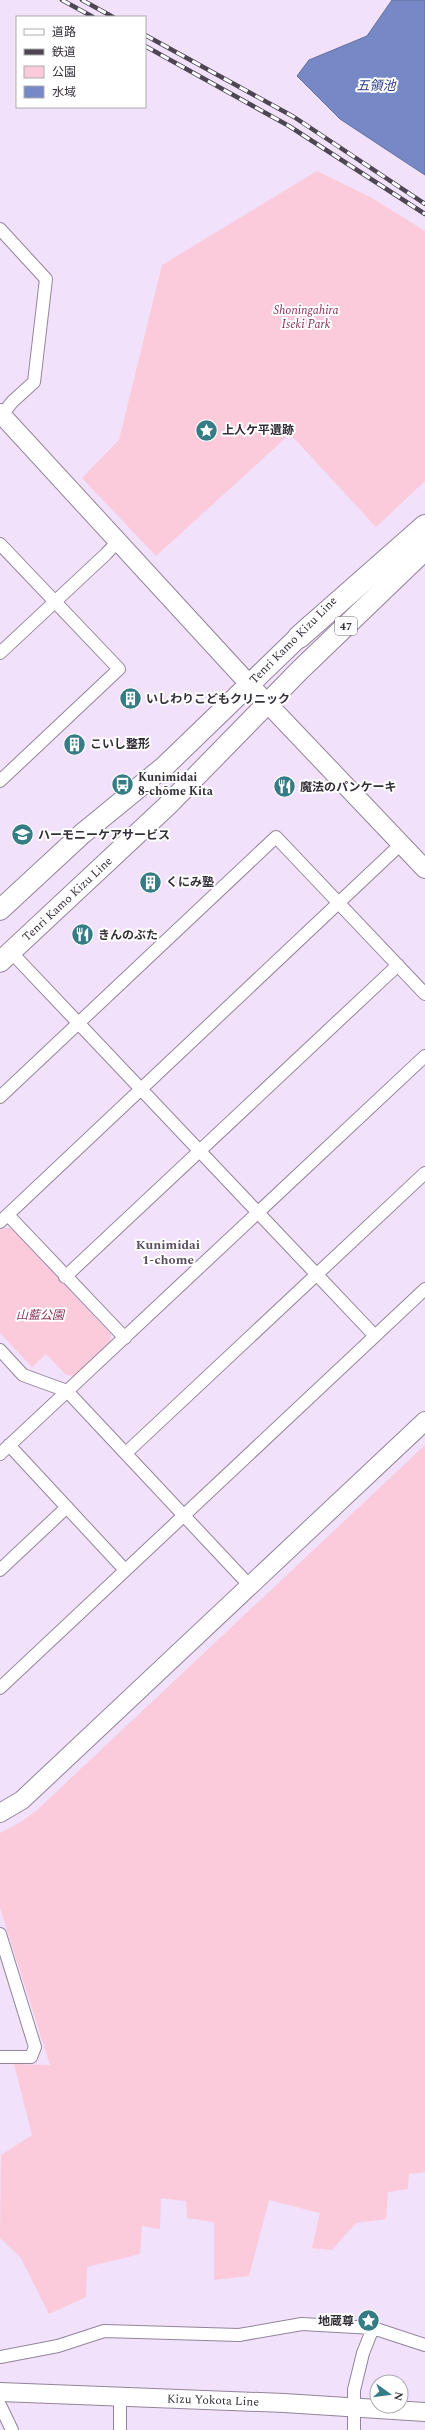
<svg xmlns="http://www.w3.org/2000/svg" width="425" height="2430" font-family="Spectral,'Noto Sans JP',serif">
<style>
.green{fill:#fbcadb}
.water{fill:#7689c6;stroke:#626e9c}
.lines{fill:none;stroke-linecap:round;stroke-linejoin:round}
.street-casing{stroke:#93849b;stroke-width:14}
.secondary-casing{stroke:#93849b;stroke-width:20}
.primary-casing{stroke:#93849b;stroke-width:22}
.highway-casing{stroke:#93849b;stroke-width:24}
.street{stroke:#fff;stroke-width:12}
.secondary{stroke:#fff;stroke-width:18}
.primary{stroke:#fff;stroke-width:20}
.highway{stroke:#fff;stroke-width:22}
.rail-casing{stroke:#4e4653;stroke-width:4.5}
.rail{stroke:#fff;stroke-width:3;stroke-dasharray:9;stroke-linecap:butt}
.labels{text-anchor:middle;stroke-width:4;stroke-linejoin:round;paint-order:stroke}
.shield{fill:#fff;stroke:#726d74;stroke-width:1}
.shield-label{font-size:11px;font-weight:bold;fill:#352f39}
.park-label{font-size:12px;font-style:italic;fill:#862f56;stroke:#fff}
.poi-label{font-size:12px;font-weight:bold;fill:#352f39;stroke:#fff;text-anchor:start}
.street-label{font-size:12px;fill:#352f39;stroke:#fff}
.water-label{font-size:13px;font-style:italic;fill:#2c3c86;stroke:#fff}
.neighbourhood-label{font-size:13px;font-weight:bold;fill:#5c4e63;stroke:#fff}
</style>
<rect width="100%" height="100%" fill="#f1e1fb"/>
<path class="green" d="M 317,171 L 372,198 L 425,231 L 425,481 L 376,527 L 290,434 L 156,556 L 82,478 L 119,440 L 162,265 Z
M 2,1228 L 11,1228 L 111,1334 L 110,1343 L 75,1376 L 66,1375 L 46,1354 L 32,1367 L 0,1333 L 0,1230 Z
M 425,1445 L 425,2172 L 409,2174 L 408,2189 L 388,2192 L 386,2219 L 356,2223 L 332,2250 L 312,2248 L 320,2213 L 269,2200 L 249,2276 L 214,2280 L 214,2222 L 187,2218 L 186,2201 L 161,2198 L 160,2229 L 142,2226 L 140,2254 L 87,2267 L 86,2297 L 49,2314 L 21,2258 L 0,2238 L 1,2155 L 32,2135 L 14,2064 L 50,2065 L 0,1908 L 0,1833 L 19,1823 L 36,1811 Z"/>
<path class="water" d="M 392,0 L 425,0 L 425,175 L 340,119 L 297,76 L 309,60 L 367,36 Z"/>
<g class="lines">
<defs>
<path id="street" d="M 0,229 L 46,279 L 34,382 L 12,402 L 2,415
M 0,544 L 119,669 L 0,781
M 0,653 L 106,554 L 118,541
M 11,952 L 375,1336
M 0,1097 L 276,837 L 425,994
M 8,1215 L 125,1338
M 0,1222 L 401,844
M 65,1277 L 398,965
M 0,1350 L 23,1375 L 67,1391 L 250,1586
M 9,1445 L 125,1570
M 126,1453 L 425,1173
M 0,1454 L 425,1056
M 0,1570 L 67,1507
M 0,1688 L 425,1289
M 0,1934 L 35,2047 L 31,2057 L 0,2057
M 0,2357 L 58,2346 L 104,2331 L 239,2335 L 302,2324 L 373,2328 L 425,2345
M 0,2405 L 12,2430
M 120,2430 L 120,2397
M 354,2430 L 354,2390 L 363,2353 L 373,2328"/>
<path id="secondary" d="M 0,413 L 249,684 L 425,869
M 0,1813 L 22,1800 L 425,1421
M 0,2392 L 284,2403 L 425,2412"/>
<path id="primary" d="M 0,910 L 82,834 L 165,766 L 311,625
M 0,962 L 167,806 L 300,670 L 425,550"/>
<path id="highway" d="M 299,637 L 425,526"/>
</defs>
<use href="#street" class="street-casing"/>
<use href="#secondary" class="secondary-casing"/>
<use href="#primary" class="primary-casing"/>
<use href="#highway" class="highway-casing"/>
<use href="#street" class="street"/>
<use href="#secondary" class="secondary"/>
<use href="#primary" class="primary"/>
<use href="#highway" class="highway"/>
<defs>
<path id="rail" d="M 62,0 L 93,17
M 82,0 L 113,17
M 145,35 L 294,117 L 425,204
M 145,46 L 289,126 L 425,214"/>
</defs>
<use href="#rail" class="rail-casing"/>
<use href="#rail" class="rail"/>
</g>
<defs>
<symbol id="sight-disc" viewBox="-11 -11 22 22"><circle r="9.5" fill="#357c85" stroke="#fff"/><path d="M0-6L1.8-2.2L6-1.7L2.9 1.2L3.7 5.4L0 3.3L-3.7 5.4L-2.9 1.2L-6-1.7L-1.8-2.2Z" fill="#fff"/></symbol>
<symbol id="building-disc" viewBox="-11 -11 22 22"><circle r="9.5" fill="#357c85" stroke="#fff"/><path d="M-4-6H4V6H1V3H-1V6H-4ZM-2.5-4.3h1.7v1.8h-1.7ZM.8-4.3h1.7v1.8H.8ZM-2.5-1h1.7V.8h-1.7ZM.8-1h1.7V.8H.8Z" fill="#fff"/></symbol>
<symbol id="bus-disc" viewBox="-11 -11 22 22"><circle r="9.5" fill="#357c85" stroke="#fff"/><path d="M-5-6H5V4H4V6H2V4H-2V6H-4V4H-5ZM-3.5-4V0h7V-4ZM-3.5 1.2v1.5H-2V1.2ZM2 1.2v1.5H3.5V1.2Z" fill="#fff"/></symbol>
<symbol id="restaurant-disc" viewBox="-11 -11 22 22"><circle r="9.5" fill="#357c85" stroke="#fff"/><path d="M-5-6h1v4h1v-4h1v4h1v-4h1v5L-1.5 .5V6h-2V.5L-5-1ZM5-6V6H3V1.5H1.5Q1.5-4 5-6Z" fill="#fff"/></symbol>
<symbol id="school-disc" viewBox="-11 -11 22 22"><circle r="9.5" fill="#357c85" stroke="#fff"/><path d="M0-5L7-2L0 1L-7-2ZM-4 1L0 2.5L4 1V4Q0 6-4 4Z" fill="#fff"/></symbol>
</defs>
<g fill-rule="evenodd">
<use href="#sight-disc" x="194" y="418" width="25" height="25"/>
<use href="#building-disc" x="118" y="686" width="25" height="25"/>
<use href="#building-disc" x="62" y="732" width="25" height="25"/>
<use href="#bus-disc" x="110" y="772" width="25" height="25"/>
<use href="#restaurant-disc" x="272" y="774" width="25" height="25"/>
<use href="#school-disc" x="10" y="822" width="25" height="25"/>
<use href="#building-disc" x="138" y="870" width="25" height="25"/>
<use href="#restaurant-disc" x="70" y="922" width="25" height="25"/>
<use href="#sight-disc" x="356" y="2308" width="25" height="25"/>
</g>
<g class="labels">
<rect class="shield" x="335" y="617" width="22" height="18" rx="3"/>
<g class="shield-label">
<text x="346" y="630">47</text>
</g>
<g class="park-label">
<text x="306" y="314">Shoningahira<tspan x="306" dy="14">Iseki Park</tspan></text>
<text x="40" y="1319">山藍公園</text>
</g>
<g class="poi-label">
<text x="222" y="434">上人ケ平遺跡</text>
<text x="146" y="703">いしわりこどもクリニック</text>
<text x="90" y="748">こいし整形</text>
<text x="138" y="781">Kunimidai<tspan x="138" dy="14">8-chōme Kita</tspan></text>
<text x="300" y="791">魔法のパンケーキ</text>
<text x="38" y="839">ハーモニーケアサービス</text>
<text x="166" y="886">くにみ塾</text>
<text x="98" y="939">きんのぶた</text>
<text x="354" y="2325" text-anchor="end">地蔵尊</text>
</g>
<g class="street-label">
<text transform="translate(293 640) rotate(-45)" y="4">Tenri Kamo Kizu Line</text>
<text transform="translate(67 899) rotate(-43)" y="4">Tenri Kamo Kizu Line</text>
<text transform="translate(213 2400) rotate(2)" y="4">Kizu Yokota Line</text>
</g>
<g class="water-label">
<text x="376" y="90">五領池</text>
</g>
<g class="neighbourhood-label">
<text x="168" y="1249">Kunimidai<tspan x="168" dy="15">1-chome</tspan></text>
</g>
</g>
<rect x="16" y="16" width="130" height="92" fill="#ffffff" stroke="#aeacb0"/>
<rect x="24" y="29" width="20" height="6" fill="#ffffff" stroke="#aeacb0"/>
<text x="52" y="36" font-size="12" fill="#352f39">道路</text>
<rect x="24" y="49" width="20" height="6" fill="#4e4653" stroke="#aeacb0"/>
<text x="52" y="56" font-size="12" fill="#352f39">鉄道</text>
<rect x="24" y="66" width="20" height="12" fill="#fbcadb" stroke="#aeacb0"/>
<text x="52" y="76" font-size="12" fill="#352f39">公園</text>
<rect x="24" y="86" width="20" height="12" fill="#7689c6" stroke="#aeacb0"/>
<text x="52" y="96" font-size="12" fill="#352f39">水域</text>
<g transform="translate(389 2394) rotate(104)"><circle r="19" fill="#ffffff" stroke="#aeacb0"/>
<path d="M0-3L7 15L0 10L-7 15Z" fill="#357c85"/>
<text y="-6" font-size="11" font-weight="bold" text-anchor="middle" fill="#352f39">N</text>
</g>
</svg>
